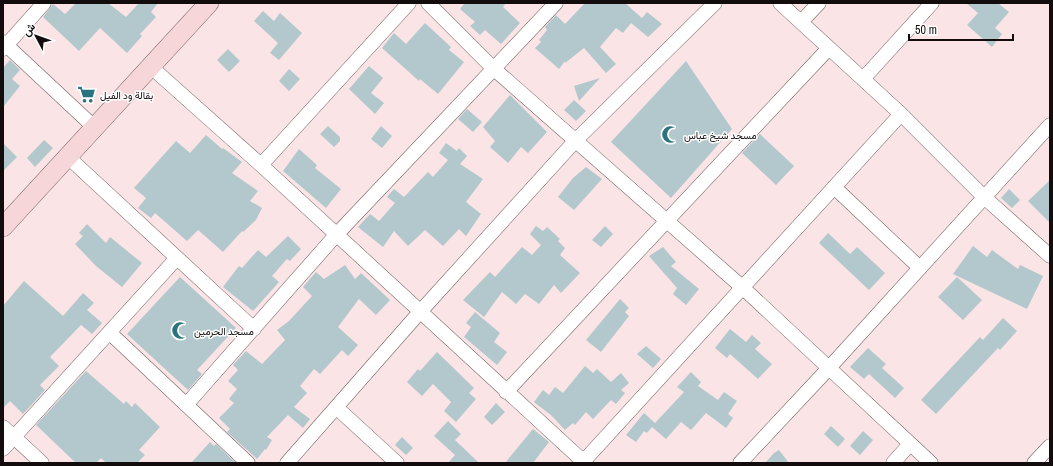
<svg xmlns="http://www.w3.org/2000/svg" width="1053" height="466" font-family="'Archivo Narrow',Vazirmatn,sans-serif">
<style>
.building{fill:#b3c8cc}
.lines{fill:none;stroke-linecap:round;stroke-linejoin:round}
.street-casing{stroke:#715f5f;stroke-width:15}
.secondary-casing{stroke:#715f5f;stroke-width:20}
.street{stroke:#fff;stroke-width:14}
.secondary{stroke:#f6d6d9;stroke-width:19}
.labels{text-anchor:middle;stroke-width:3;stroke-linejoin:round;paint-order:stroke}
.poi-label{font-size:10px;fill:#120c0c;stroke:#fff;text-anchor:start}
</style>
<rect width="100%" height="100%" fill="#fae4e5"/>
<path class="building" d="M 76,3 L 108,3 L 126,17 L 139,3 L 158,3 L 151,12 L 156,17 L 140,34 L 142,36 L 127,53 L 100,28 L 79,51 L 43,17 L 53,4 L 65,14 Z
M 465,3 L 506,3 L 503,7 L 520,23 L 501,44 L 485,30 L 480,35 L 470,26 L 475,22 L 460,9 Z
M 585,3 L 625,3 L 642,18 L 647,12 L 662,24 L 648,37 L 631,23 L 623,33 L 616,28 L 600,47 L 616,64 L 606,73 L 584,48 L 565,63 L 565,61 L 559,69 L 535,48 L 541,42 L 539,40 L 547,30 L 545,27 L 556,15 L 565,24 Z
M 966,3 L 998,3 L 1009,12 L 995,28 L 1002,34 L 992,47 L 967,25 L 978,13 Z
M 263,11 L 274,21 L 280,13 L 302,33 L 279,60 L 270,53 L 278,43 L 254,21 Z
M 425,23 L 451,47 L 449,50 L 464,62 L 438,94 L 420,79 L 419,81 L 382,48 L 394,33 L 406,44 Z
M 228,49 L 240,61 L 229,72 L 217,60 Z
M 10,60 L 20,70 L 12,79 L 20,86 L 3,107 L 3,68 Z
M 686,61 L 732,129 L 671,198 L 611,142 Z
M 369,66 L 383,78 L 371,93 L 384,103 L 375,114 L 349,89 Z
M 289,69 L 300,79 L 289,91 L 279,81 Z
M 600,78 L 579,101 L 574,86 Z
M 510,95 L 547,132 L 528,153 L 521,147 L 508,163 L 490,147 L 495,141 L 483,127 Z
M 574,100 L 586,111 L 576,121 L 564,110 Z
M 467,109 L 482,122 L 473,132 L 458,119 Z
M 328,126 L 340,137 L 340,141 L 334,147 L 320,134 Z
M 381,126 L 392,136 L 382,148 L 371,139 Z
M 760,134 L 794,166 L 776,185 L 742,153 Z
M 206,135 L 222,149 L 223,148 L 242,162 L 232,173 L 258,191 L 250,201 L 262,208 L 256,220 L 243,232 L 242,231 L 223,252 L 198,230 L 187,241 L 155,213 L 151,218 L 138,208 L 146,198 L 134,188 L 176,141 L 190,153 Z
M 44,140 L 53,148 L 35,167 L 27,158 Z
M 3,143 L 17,157 L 3,171 Z
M 446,143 L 457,151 L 459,148 L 467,156 L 460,164 L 483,179 L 466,202 L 481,214 L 466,236 L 459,229 L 443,246 L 425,230 L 408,246 L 394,231 L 383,247 L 358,227 L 370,214 L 379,221 L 395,203 L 387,197 L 394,189 L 404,197 L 428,172 L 433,177 L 448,160 L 439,153 Z
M 299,149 L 317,165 L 315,168 L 341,189 L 326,208 L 283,171 Z
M 586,167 L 602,179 L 574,210 L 558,197 L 573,178 Z
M 1050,180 L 1050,223 L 1028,201 Z
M 1009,189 L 1020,200 L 1012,208 L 1001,198 Z
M 87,224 L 106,243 L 110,237 L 142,263 L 122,287 L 96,266 L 75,244 L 83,236 L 79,233 Z
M 536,226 L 543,231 L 547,227 L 560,239 L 558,241 L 565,248 L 560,255 L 580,273 L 561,293 L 554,285 L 539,304 L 525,294 L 516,304 L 502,292 L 484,317 L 463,300 L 490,272 L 495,277 L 522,247 L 532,255 L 541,245 L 530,234 Z
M 605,226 L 613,234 L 601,247 L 592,240 Z
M 828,233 L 850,254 L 857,247 L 885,273 L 869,290 L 819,243 Z
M 288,236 L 301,249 L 290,261 L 287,259 L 272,276 L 279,282 L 253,311 L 223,287 L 239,266 L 242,268 L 258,250 L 266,257 Z
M 973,246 L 987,257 L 992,250 L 1018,269 L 1020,265 L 1043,276 L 1027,309 L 953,274 Z
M 663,247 L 676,262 L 671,266 L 699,289 L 686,305 L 673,294 L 677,288 L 649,256 Z
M 345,265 L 355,279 L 361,273 L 390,300 L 376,315 L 359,299 L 338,327 L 358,345 L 348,356 L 342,350 L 320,374 L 314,369 L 300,386 L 307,393 L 294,407 L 310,419 L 303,428 L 288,415 L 267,437 L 272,440 L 266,450 L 265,449 L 257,459 L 227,432 L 230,429 L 219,418 L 234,403 L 229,399 L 237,389 L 228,381 L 238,370 L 233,365 L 246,351 L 262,364 L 285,340 L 277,330 L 289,321 L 312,296 L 303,287 L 316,272 L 324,279 Z
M 180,277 L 236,328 L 197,370 L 202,374 L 188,390 L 127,334 Z
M 957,277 L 982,300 L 963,320 L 938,297 Z
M 24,281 L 63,316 L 83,293 L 94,303 L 87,310 L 102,323 L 92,334 L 81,325 L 50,357 L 59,366 L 40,385 L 45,390 L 23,414 L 10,401 L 3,408 L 3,306 Z
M 620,299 L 629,308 L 625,312 L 629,316 L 601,352 L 586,340 Z
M 475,312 L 500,333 L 494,342 L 507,352 L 497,365 L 464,337 L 471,327 L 466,323 Z
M 1003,318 L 1017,331 L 1000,350 L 998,348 L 936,414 L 921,400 L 980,337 L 983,340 Z
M 730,329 L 746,342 L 752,335 L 761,343 L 755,349 L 772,364 L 758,379 L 730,354 L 727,358 L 715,348 Z
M 646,346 L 661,359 L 653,368 L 637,354 Z
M 868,348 L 886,364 L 882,368 L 904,388 L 895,398 L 869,374 L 864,379 L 850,367 Z
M 437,352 L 474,388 L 469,393 L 476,399 L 456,422 L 444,411 L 451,402 L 433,384 L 422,396 L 407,382 L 418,369 L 420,371 Z
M 585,366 L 593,373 L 597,369 L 611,382 L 621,373 L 629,383 L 621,390 L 625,393 L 616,404 L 611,400 L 593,419 L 586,412 L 575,425 L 573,423 L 565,430 L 552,416 L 534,402 L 543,390 L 549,395 L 555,387 L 563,393 Z
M 86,371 L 124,404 L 126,401 L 132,407 L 135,403 L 160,427 L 139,450 L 145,455 L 137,463 L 106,463 L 101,458 L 96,463 L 76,463 L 36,425 Z
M 691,372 L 701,382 L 698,386 L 718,400 L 724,392 L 737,401 L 728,414 L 733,418 L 726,428 L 706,413 L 691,430 L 681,422 L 666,439 L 652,427 L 647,433 L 644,431 L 636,442 L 626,435 L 644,413 L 655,423 L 684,392 L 677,387 Z
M 496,403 L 505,412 L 492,425 L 484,417 Z
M 448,421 L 461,434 L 455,440 L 479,463 L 448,463 L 455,455 L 434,436 Z
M 831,426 L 845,439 L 838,447 L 824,434 Z
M 533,429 L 549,442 L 533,463 L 505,463 Z
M 863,431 L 873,440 L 860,455 L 850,446 Z
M 402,437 L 413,448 L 406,455 L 395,445 Z
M 210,442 L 214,446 L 216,444 L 235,462 L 191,463 Z
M 779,450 L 789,463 L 765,463 L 774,453 Z"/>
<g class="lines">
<defs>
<path id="street" d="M 428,3 L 493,68 L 742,287 L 931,463
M 780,3 L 901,114 L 984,197 L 1050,256
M 801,22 L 819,3
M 3,42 L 94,127
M 3,49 L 44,3
M 150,66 L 261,165 L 585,463
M 863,79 L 932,3
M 68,157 L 254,329
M 261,165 L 409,3
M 834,187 L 920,268
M 110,333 L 248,463
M 506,392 L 829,48
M 186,405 L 336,235 L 556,3
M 337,408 L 397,463
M 3,427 L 42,463
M 3,449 L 176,259
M 287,463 L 419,313 L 576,140 L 715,3
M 582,463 L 901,114
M 740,463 L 829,368 L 1050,125
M 893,463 L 910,444
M 1034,463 L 1050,446"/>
<path id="secondary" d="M 3,227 L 209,3"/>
</defs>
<use href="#street" class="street-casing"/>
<use href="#secondary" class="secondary-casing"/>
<use href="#street" class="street"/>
<use href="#secondary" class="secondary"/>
</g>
<defs>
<symbol id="supermarket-bare" viewBox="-9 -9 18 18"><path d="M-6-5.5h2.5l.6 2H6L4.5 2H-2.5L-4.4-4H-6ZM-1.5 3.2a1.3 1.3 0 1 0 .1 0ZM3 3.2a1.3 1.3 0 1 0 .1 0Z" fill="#2b737e" stroke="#fff" stroke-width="2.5" paint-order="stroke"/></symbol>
<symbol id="mosque-bare" viewBox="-9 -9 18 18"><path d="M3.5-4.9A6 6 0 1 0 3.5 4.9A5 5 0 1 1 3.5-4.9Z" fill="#2b737e" stroke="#fff" stroke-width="2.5" paint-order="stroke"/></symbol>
</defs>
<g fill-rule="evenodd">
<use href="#supermarket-bare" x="74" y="82" width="25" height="25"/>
<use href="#mosque-bare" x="658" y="122" width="25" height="25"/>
<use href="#mosque-bare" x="168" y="318" width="25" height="25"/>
</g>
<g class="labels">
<g class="poi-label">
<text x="100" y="99">بقالة ود الفيل</text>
<text x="684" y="139">مسجد شيخ عباس</text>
<text x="194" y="335">مسجد الحرمين</text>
</g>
</g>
<rect width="1053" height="466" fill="none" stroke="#120c0c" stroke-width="8"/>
<g transform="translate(36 36) rotate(311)" stroke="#ffffff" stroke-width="3" paint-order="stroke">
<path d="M0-3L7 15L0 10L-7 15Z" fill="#120c0c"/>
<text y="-6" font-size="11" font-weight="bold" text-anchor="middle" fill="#120c0c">ش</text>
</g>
<path d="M909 34v6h104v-6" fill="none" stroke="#120c0c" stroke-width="2"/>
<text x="915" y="34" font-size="12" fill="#120c0c" stroke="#ffffff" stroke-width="3" paint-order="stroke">50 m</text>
</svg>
